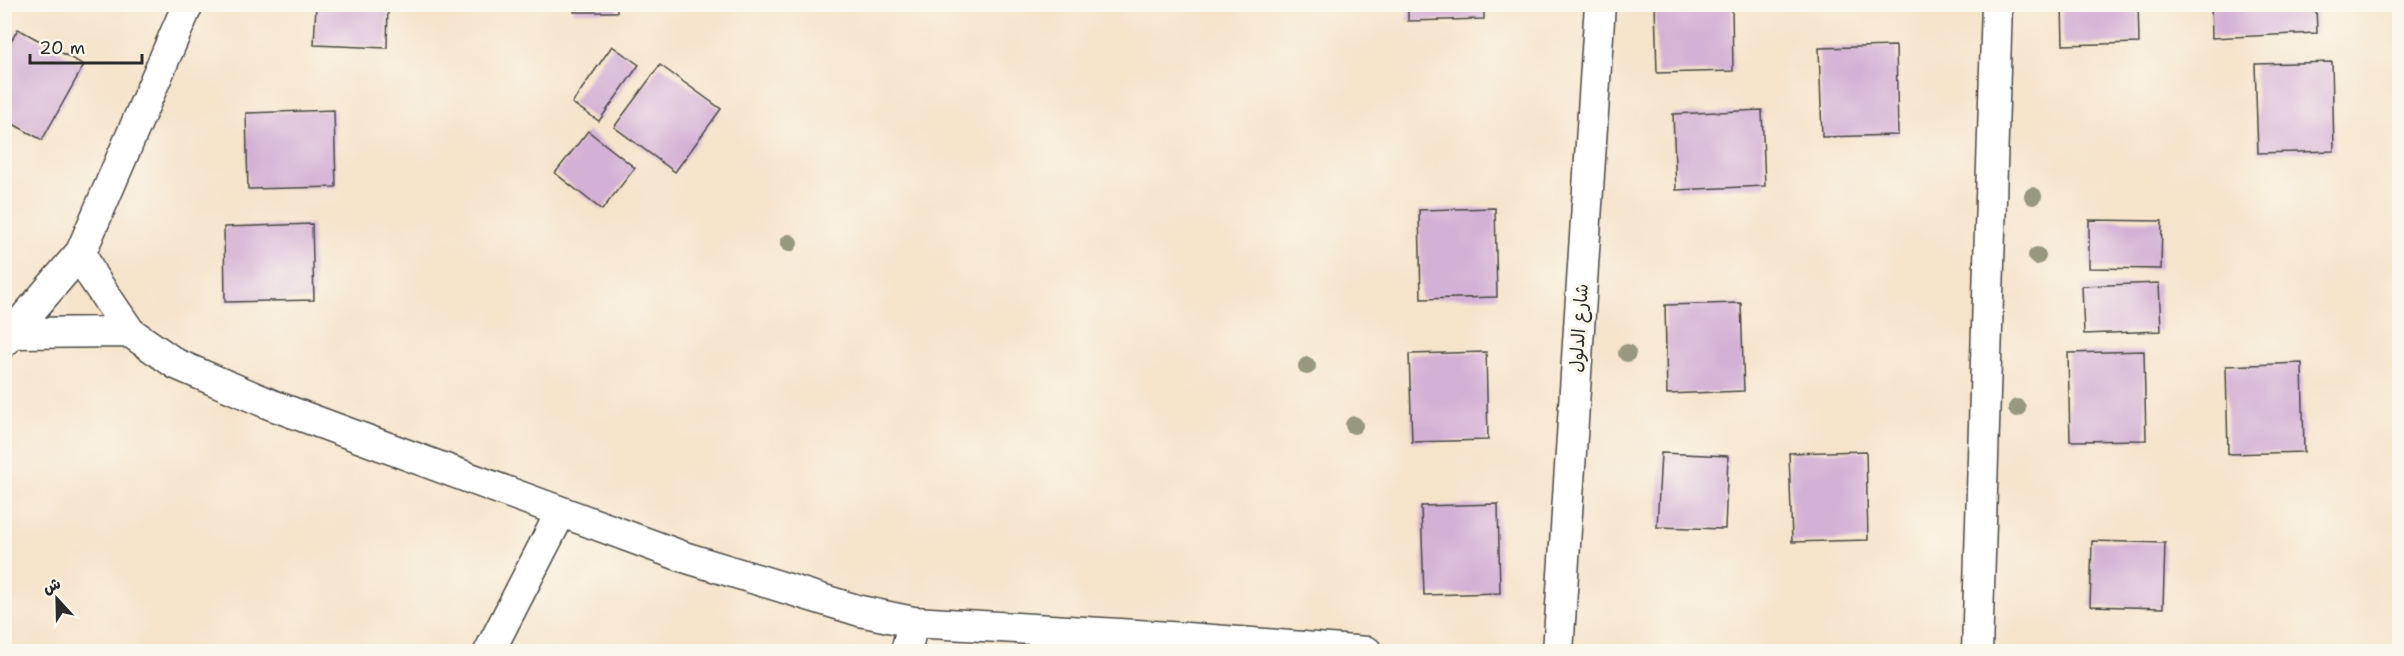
<svg xmlns="http://www.w3.org/2000/svg" width="2404" height="656" font-family="'Shantell Sans','Playpen Sans Arabic',sans-serif">
<style>
.building{fill:#d3b0d5}
.lines{fill:none;stroke-linecap:round;stroke-linejoin:round}
.street-casing{stroke:#494743;stroke-width:33}
.street{stroke:#fff;stroke-width:30}
.tree{fill:#98987f}
.labels{text-anchor:middle;stroke-width:6;stroke-linejoin:round;paint-order:stroke}
.street-label{font-size:18px;fill:#2b2b2b;stroke:#fbf7ec}
</style>
<rect width="100%" height="100%" fill="#fbf7ec"/>
<filter id="ink" filterUnits="userSpaceOnUse"><feTurbulence type="fractalNoise" baseFrequency=".0167" numOctaves="2"/><feDisplacementMap in="SourceGraphic" scale="12" xChannelSelector="R" yChannelSelector="G"/><feConvolveMatrix kernelMatrix="1 2 1 2 8 2 1 2 1" color-interpolation-filters="sRGB"/></filter>
<filter id="wash" filterUnits="userSpaceOnUse"><feTurbulence type="fractalNoise" baseFrequency=".008" numOctaves="4" result="noise"/><feDisplacementMap in="SourceGraphic" scale="24" xChannelSelector="R" yChannelSelector="G"/><feGaussianBlur stdDeviation="1.35" result="paint"/><feColorMatrix in="noise" values="0 0 0 0 0 0 0 0 0 0 0 0 0 0 0 0 0 1.4 0 .05"/><feComposite in="paint" operator="in"/></filter>
<g filter="url(#wash)">
<rect width="100%" height="100%" fill="#f5e3ca"/>
<g id="blocks">
<path class="building" d="M 316,4 L 388,4 L 387,48 L 314,45 Z
M 1408,4 L 1484,4 L 1484,19 L 1408,21 Z
M 2062,4 L 2138,4 L 2139,43 L 2063,45 Z
M 2211,4 L 2316,4 L 2317,33 L 2212,38 Z
M 574,5 L 617,5 L 617,12 L 574,12 Z
M 1655,5 L 1732,5 L 1733,71 L 1657,73 Z
M 18,29 L 84,65 L 42,140 L 4,119 L 4,54 Z
M 612,46 L 639,65 L 599,121 L 572,103 Z
M 1896,46 L 1898,135 L 1822,137 L 1819,48 Z
M 2332,62 L 2334,151 L 2258,153 L 2255,64 Z
M 660,65 L 721,109 L 675,172 L 614,127 Z
M 334,110 L 336,187 L 248,189 L 246,113 Z
M 1762,110 L 1765,186 L 1676,190 L 1673,114 Z
M 588,131 L 635,168 L 602,210 L 555,173 Z
M 1495,208 L 1497,297 L 1421,299 L 1419,210 Z
M 2089,220 L 2162,221 L 2161,269 L 2089,268 Z
M 312,224 L 314,300 L 225,302 L 224,227 Z
M 2159,283 L 2161,331 L 2084,334 L 2082,286 Z
M 1741,303 L 1744,391 L 1667,394 L 1665,305 Z
M 2144,351 L 2146,440 L 2070,441 L 2068,353 Z
M 1486,352 L 1488,440 L 1412,442 L 1409,354 Z
M 2302,363 L 2304,452 L 2228,454 L 2226,366 Z
M 1866,451 L 1868,540 L 1792,542 L 1789,453 Z
M 1661,453 L 1728,456 L 1725,529 L 1657,527 Z
M 1498,504 L 1500,593 L 1424,595 L 1421,506 Z
M 2092,541 L 2165,543 L 2163,608 L 2090,606 Z"/>
</g>
</g>
<g filter="url(#ink)">
<use href="#blocks" fill-opacity="0" stroke="#494743" stroke-width="1.5"/>
<g class="lines">
<defs>
<path id="street" d="M 188,4 L 81,252 L 92,276 L 130,332 L 176,364 L 272,405 L 684,557 L 860,611 L 913,622 L 1187,638 L 1367,652
M 13,333 L 130,332
M 4,342 L 81,252
M 489,652 L 561,512
M 906,652 L 913,622
M 1558,652 L 1600,4
M 1977,652 L 1997,4"/>
</defs>
<use href="#street" class="street-casing"/>
<use href="#street" class="street"/>
</g>
<g class="tree">
<circle cx="2033" cy="196" r="9"/>
<circle cx="789" cy="243" r="9"/>
<circle cx="2037" cy="256" r="9"/>
<circle cx="1627" cy="353" r="9"/>
<circle cx="1307" cy="366" r="9"/>
<circle cx="2017" cy="408" r="9"/>
<circle cx="1354" cy="425" r="9"/>
</g>
</g>
<g class="labels">
<g class="street-label">
<text transform="translate(1579 328) rotate(-86)" y="6">شارع الدلول</text>
</g>
</g>
<rect width="2404" height="656" fill="none" stroke="#fbf7ec" stroke-width="24"/>
<g transform="translate(57 599) rotate(338)" stroke="#fbf7ec" stroke-width="4.5" paint-order="stroke">
<path d="M0-4.5L10 22L0 15L-10 22Z" fill="#2b2b2b"/>
<text y="-9" font-size="16" font-weight="bold" text-anchor="middle" fill="#2b2b2b">ش</text>
</g>
<path d="M30 54v9h112v-9" fill="none" stroke="#2b2b2b" stroke-width="3"/>
<text x="39" y="54" font-size="18" fill="#2b2b2b" stroke="#fbf7ec" stroke-width="4.5" paint-order="stroke">20 m</text>
</svg>
